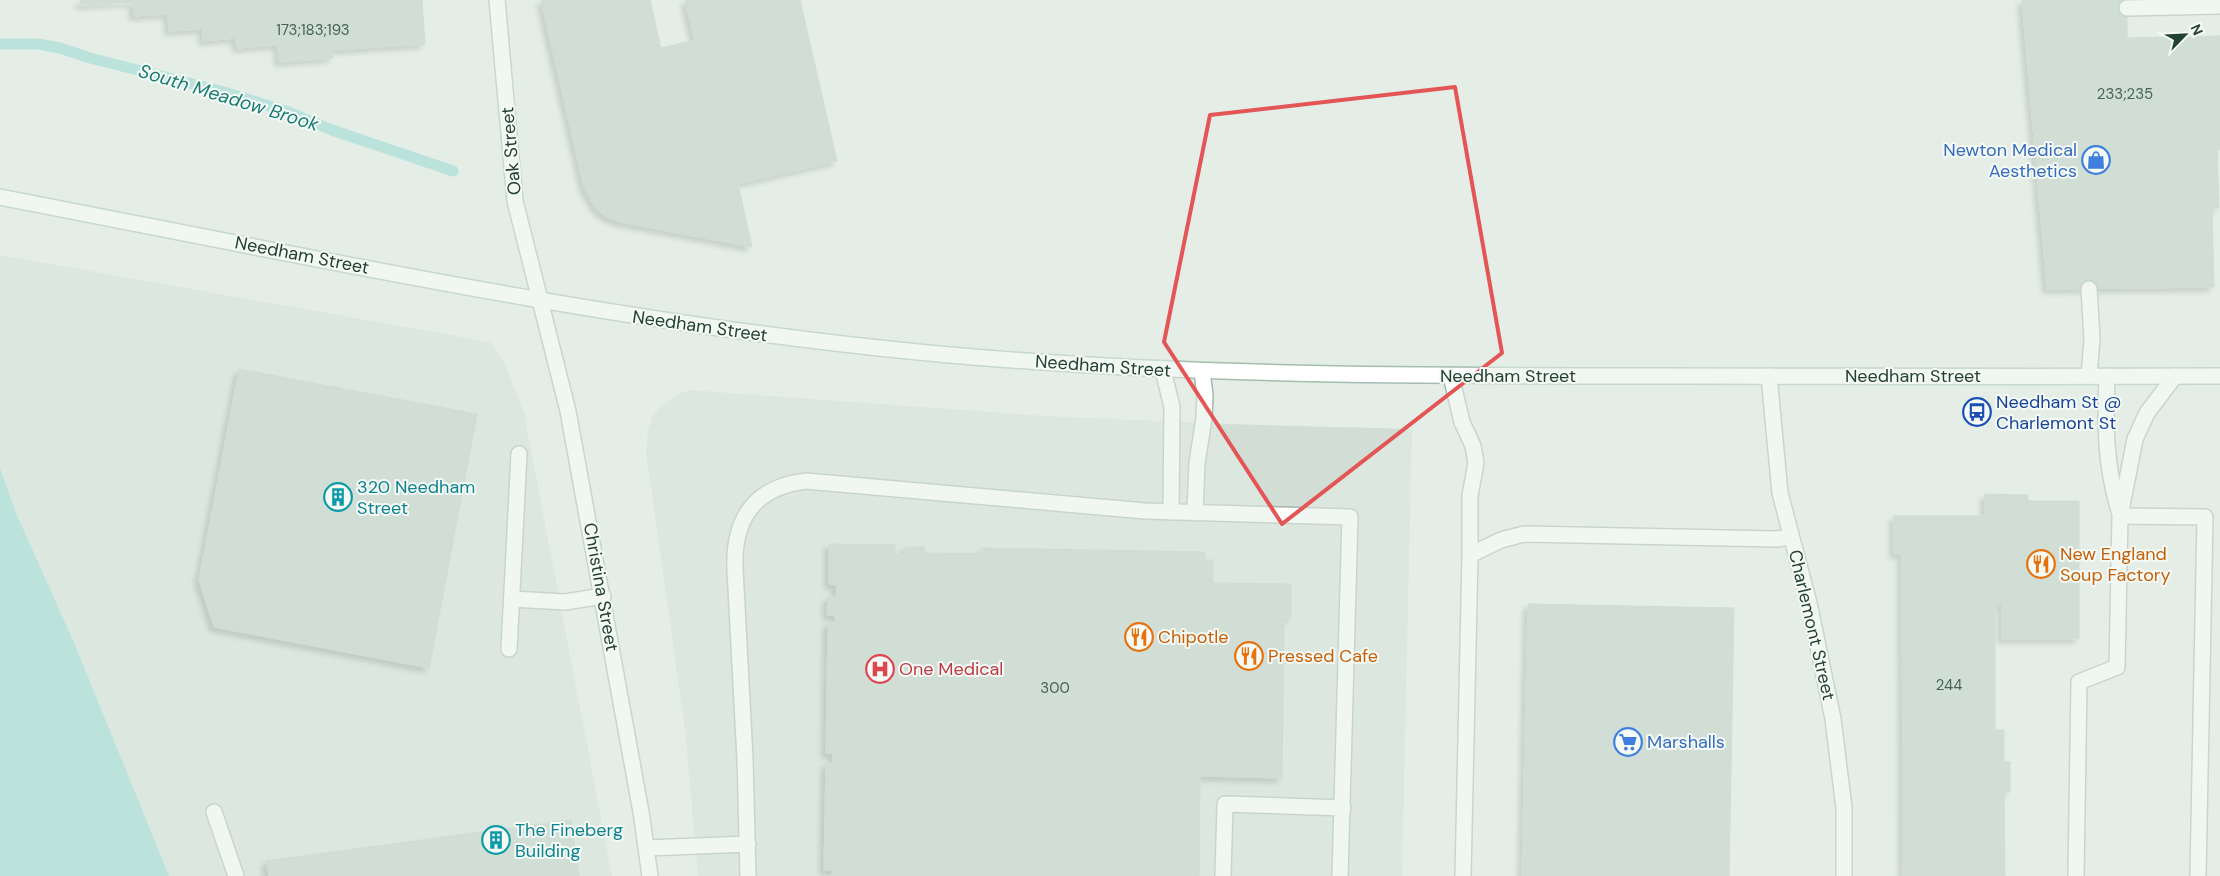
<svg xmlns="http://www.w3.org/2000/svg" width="2220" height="876" font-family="'DM Sans',sans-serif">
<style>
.built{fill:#d2ded5}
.water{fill:#89d5ce}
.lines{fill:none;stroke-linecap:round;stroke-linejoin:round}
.stream{stroke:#89d5ce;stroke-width:11}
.building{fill:#b9c9bf;stroke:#b6c8bc;filter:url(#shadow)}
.lane-casing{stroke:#a6b7ad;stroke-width:18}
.street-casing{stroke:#a6b7ad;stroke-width:18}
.secondary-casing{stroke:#a4bdae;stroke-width:18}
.lane{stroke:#fff;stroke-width:15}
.street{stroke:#fff;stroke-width:15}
.secondary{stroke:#fff;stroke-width:15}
.marked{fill:none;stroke:#e45555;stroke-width:4;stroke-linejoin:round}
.labels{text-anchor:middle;stroke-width:4;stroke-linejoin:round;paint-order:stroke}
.number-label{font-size:15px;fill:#486354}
.shop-label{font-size:18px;fill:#366cbe;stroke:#f5faf6;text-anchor:end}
.street-label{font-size:18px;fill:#224131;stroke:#f5faf6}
.transit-label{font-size:18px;fill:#164399;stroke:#f5faf6;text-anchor:start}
.culture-label{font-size:18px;fill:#0d838f;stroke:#f5faf6;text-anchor:start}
.food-label{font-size:18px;fill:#c56008;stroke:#f5faf6;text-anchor:start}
.health-label{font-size:18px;fill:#be3a42;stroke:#f5faf6;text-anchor:start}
.water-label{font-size:19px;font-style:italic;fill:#187b72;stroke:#f5faf6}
</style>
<defs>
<filter id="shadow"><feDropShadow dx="-4.5" dy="4.5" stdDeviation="2.5" flood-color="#0004"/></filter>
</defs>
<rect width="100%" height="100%" fill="#e4eee7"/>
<path class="built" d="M 0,255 L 490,342 L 504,361 L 524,413 L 612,876 L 169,876 L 16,513 L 0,468 Z
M 690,390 L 1045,416 L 1228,424 L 1412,429 L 1402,876 L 698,876 L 685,730 L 646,452 L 648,431 L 652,417 L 659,408 L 677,394 Z"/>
<path class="water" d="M 0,468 L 16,513 L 75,645 L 169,876 L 0,876 Z"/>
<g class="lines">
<path class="stream" d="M 0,44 L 38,44 L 60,48 L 90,58 L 224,92 L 286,111 L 332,130 L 453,171"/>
</g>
<path class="building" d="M 80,0 L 422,0 L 425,44 L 332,50 L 333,58 L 279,62 L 278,45 L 237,48 L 236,38 L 203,41 L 203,29 L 169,31 L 168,14 L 134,16 L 133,2 L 81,5 Z
M 541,0 L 650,0 L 661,48 L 695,40 L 685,0 L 800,0 L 837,161 L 738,184 L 752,247 L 620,222 L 605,216 L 595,207 L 584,187 Z
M 2022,0 L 2127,0 L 2127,38 L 2220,36 L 2220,149 L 2217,150 L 2219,208 L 2212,208 L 2214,287 L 2047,289 Z
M 239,369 L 477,414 L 429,668 L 214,627 L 199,580 Z
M 1985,494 L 2028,495 L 2028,501 L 2079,501 L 2079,639 L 2002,639 L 2002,604 L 1995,604 L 1995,730 L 2004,730 L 2004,762 L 2010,762 L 2010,792 L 2004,792 L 2005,876 L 1903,876 L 1902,554 L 1894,554 L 1894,516 L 1985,516 Z
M 829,544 L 895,545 L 895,554 L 905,554 L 905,547 L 924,547 L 924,553 L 982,554 L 982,548 L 1204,552 L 1205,560 L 1213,560 L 1213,583 L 1291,584 L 1291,618 L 1284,618 L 1282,778 L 1200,776 L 1199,876 L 824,876 L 832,875 L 832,870 L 824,870 L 826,763 L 833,763 L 833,753 L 826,753 L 828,622 L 835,622 L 835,615 L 827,615 L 828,596 L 836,597 L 837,585 L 829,584 Z
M 1528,604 L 1734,608 L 1729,876 L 1522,876 Z
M 571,820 L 579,876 L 269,876 L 266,861 Z"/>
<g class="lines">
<defs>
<path id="lane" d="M 2127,8 L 2220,6
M 1163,370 L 1172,407 L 1171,512
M 1451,376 L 1462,422 L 1473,446 L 1476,463 L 1470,496 L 1470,555
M 2089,376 L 2092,339 L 2089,289
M 2107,376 C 2105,425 2105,467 2120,514
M 1195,513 L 1197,463 L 1204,418 L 1205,395 L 1202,372
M 2120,516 L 2205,517 L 2198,876
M 512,599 L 565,602 L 603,596
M 509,649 L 519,454
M 214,812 L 236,876
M 647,848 L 748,844
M 748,876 L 745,759 L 735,569 C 733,518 755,487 806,481 L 1145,511 L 1350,517 L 1340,876
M 1223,876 L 1225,804 L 1343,808
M 1463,876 L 1470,555 L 1501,540 L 1524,534 L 1777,539 L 1790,537
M 2076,876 L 2079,682 L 2117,667 L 2120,516 L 2135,439 L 2147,413 L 2175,376"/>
<path id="street" d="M 540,300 L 568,411 L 641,812 L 650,876
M 1769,376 L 1780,493 L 1809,603 L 1833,719 L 1844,808 L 1844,876"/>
<path id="secondary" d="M 497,0 L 515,201 L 540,300
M 0,197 C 305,256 609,322 918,352 C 1165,376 1411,376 1659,376 C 1846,376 2033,377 2220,376"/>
</defs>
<use href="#lane" class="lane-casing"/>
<use href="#street" class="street-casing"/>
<use href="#secondary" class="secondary-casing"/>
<use href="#lane" class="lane"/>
<use href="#street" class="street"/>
<use href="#secondary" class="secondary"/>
</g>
<path d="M0 0H2220V876H0ZM 1455,87 L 1502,353 L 1282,524 L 1164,342 L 1210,115 Z" fill="#e4eee7" fill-opacity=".55" fill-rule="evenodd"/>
<path class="marked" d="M 1455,87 L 1502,353 L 1282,524 L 1164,342 L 1210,115 Z"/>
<defs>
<symbol id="shop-ring" viewBox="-11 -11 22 22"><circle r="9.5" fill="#f5faf6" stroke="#3f7fe0" stroke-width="1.5"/><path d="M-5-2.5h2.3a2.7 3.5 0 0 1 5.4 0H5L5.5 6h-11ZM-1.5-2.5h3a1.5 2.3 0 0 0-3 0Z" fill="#3f7fe0"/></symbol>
<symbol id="bus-ring" viewBox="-11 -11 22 22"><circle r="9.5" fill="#f5faf6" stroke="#1a4fb4" stroke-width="1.5"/><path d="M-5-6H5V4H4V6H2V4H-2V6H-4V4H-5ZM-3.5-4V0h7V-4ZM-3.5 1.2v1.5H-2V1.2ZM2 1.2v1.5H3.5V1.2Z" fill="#1a4fb4"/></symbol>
<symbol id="building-ring" viewBox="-11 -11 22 22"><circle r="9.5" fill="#f5faf6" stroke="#0f9aa8" stroke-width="1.5"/><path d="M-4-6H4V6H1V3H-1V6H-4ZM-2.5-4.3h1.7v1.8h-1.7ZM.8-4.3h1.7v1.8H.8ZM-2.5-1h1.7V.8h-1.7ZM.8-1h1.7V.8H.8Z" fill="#0f9aa8"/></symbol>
<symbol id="restaurant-ring" viewBox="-11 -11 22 22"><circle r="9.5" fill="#f5faf6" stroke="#e8710a" stroke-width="1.5"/><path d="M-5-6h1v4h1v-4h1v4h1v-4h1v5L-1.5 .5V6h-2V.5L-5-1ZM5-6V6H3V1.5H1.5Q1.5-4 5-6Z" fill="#e8710a"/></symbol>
<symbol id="hospital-ring" viewBox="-11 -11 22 22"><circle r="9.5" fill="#f5faf6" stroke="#e0444e" stroke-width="1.5"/><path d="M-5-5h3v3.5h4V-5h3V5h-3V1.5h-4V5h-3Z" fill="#e0444e"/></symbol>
<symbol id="supermarket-ring" viewBox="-11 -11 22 22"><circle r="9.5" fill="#f5faf6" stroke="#3f7fe0" stroke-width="1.5"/><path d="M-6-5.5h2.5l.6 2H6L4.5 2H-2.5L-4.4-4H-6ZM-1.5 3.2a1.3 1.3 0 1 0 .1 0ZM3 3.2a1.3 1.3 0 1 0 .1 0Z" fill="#3f7fe0"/></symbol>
</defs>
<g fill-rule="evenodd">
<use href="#shop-ring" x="2080" y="144" width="32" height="32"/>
<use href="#bus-ring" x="1961" y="396" width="32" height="32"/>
<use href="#building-ring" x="322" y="481" width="32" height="32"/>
<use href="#restaurant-ring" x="2025" y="548" width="32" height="32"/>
<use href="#restaurant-ring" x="1123" y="621" width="32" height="32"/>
<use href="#restaurant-ring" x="1233" y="640" width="32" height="32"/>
<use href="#hospital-ring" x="864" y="653" width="32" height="32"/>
<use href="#supermarket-ring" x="1612" y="726" width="32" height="32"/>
<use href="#building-ring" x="480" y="824" width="32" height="32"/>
</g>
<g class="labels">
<g class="number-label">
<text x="313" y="35">173;183;193</text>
<text x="2125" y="99">233;235</text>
<text x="1949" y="690">244</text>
<text x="1055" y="693">300</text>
</g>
<g class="shop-label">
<text x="2077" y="156">Newton Medical<tspan x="2077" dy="21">Aesthetics</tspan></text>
<text x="1647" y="748" text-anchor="start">Marshalls</text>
</g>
<g class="street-label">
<text transform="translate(511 151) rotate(-95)" y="6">Oak Street</text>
<text transform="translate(302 255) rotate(11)" y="6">Needham Street</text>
<text transform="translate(700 326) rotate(8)" y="6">Needham Street</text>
<text transform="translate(1103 366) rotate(4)" y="6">Needham Street</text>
<text x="1508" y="382">Needham Street</text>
<text x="1913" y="382">Needham Street</text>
<text transform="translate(601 587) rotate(80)" y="6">Christina Street</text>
<text transform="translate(1812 625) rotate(77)" y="6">Charlemont Street</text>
</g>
<g class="transit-label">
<text x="1996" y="408">Needham St @<tspan x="1996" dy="21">Charlemont St</tspan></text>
</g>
<g class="culture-label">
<text x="357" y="493">320 Needham<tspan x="357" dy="21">Street</tspan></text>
<text x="515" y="836">The Fineberg<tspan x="515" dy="21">Building</tspan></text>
</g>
<g class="food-label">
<text x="2060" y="560">New England<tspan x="2060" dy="21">Soup Factory</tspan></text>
<text x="1158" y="643">Chipotle</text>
<text x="1268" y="662">Pressed Cafe</text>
</g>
<g class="health-label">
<text x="899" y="675">One Medical</text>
</g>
<g class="water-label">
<text transform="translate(229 97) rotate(17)" y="7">South Meadow Brook</text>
</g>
</g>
<g transform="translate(2185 35) rotate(66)" stroke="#f5faf6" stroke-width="4" paint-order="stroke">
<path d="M0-4L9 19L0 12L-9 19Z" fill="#224131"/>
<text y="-8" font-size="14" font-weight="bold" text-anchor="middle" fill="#224131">N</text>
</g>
</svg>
